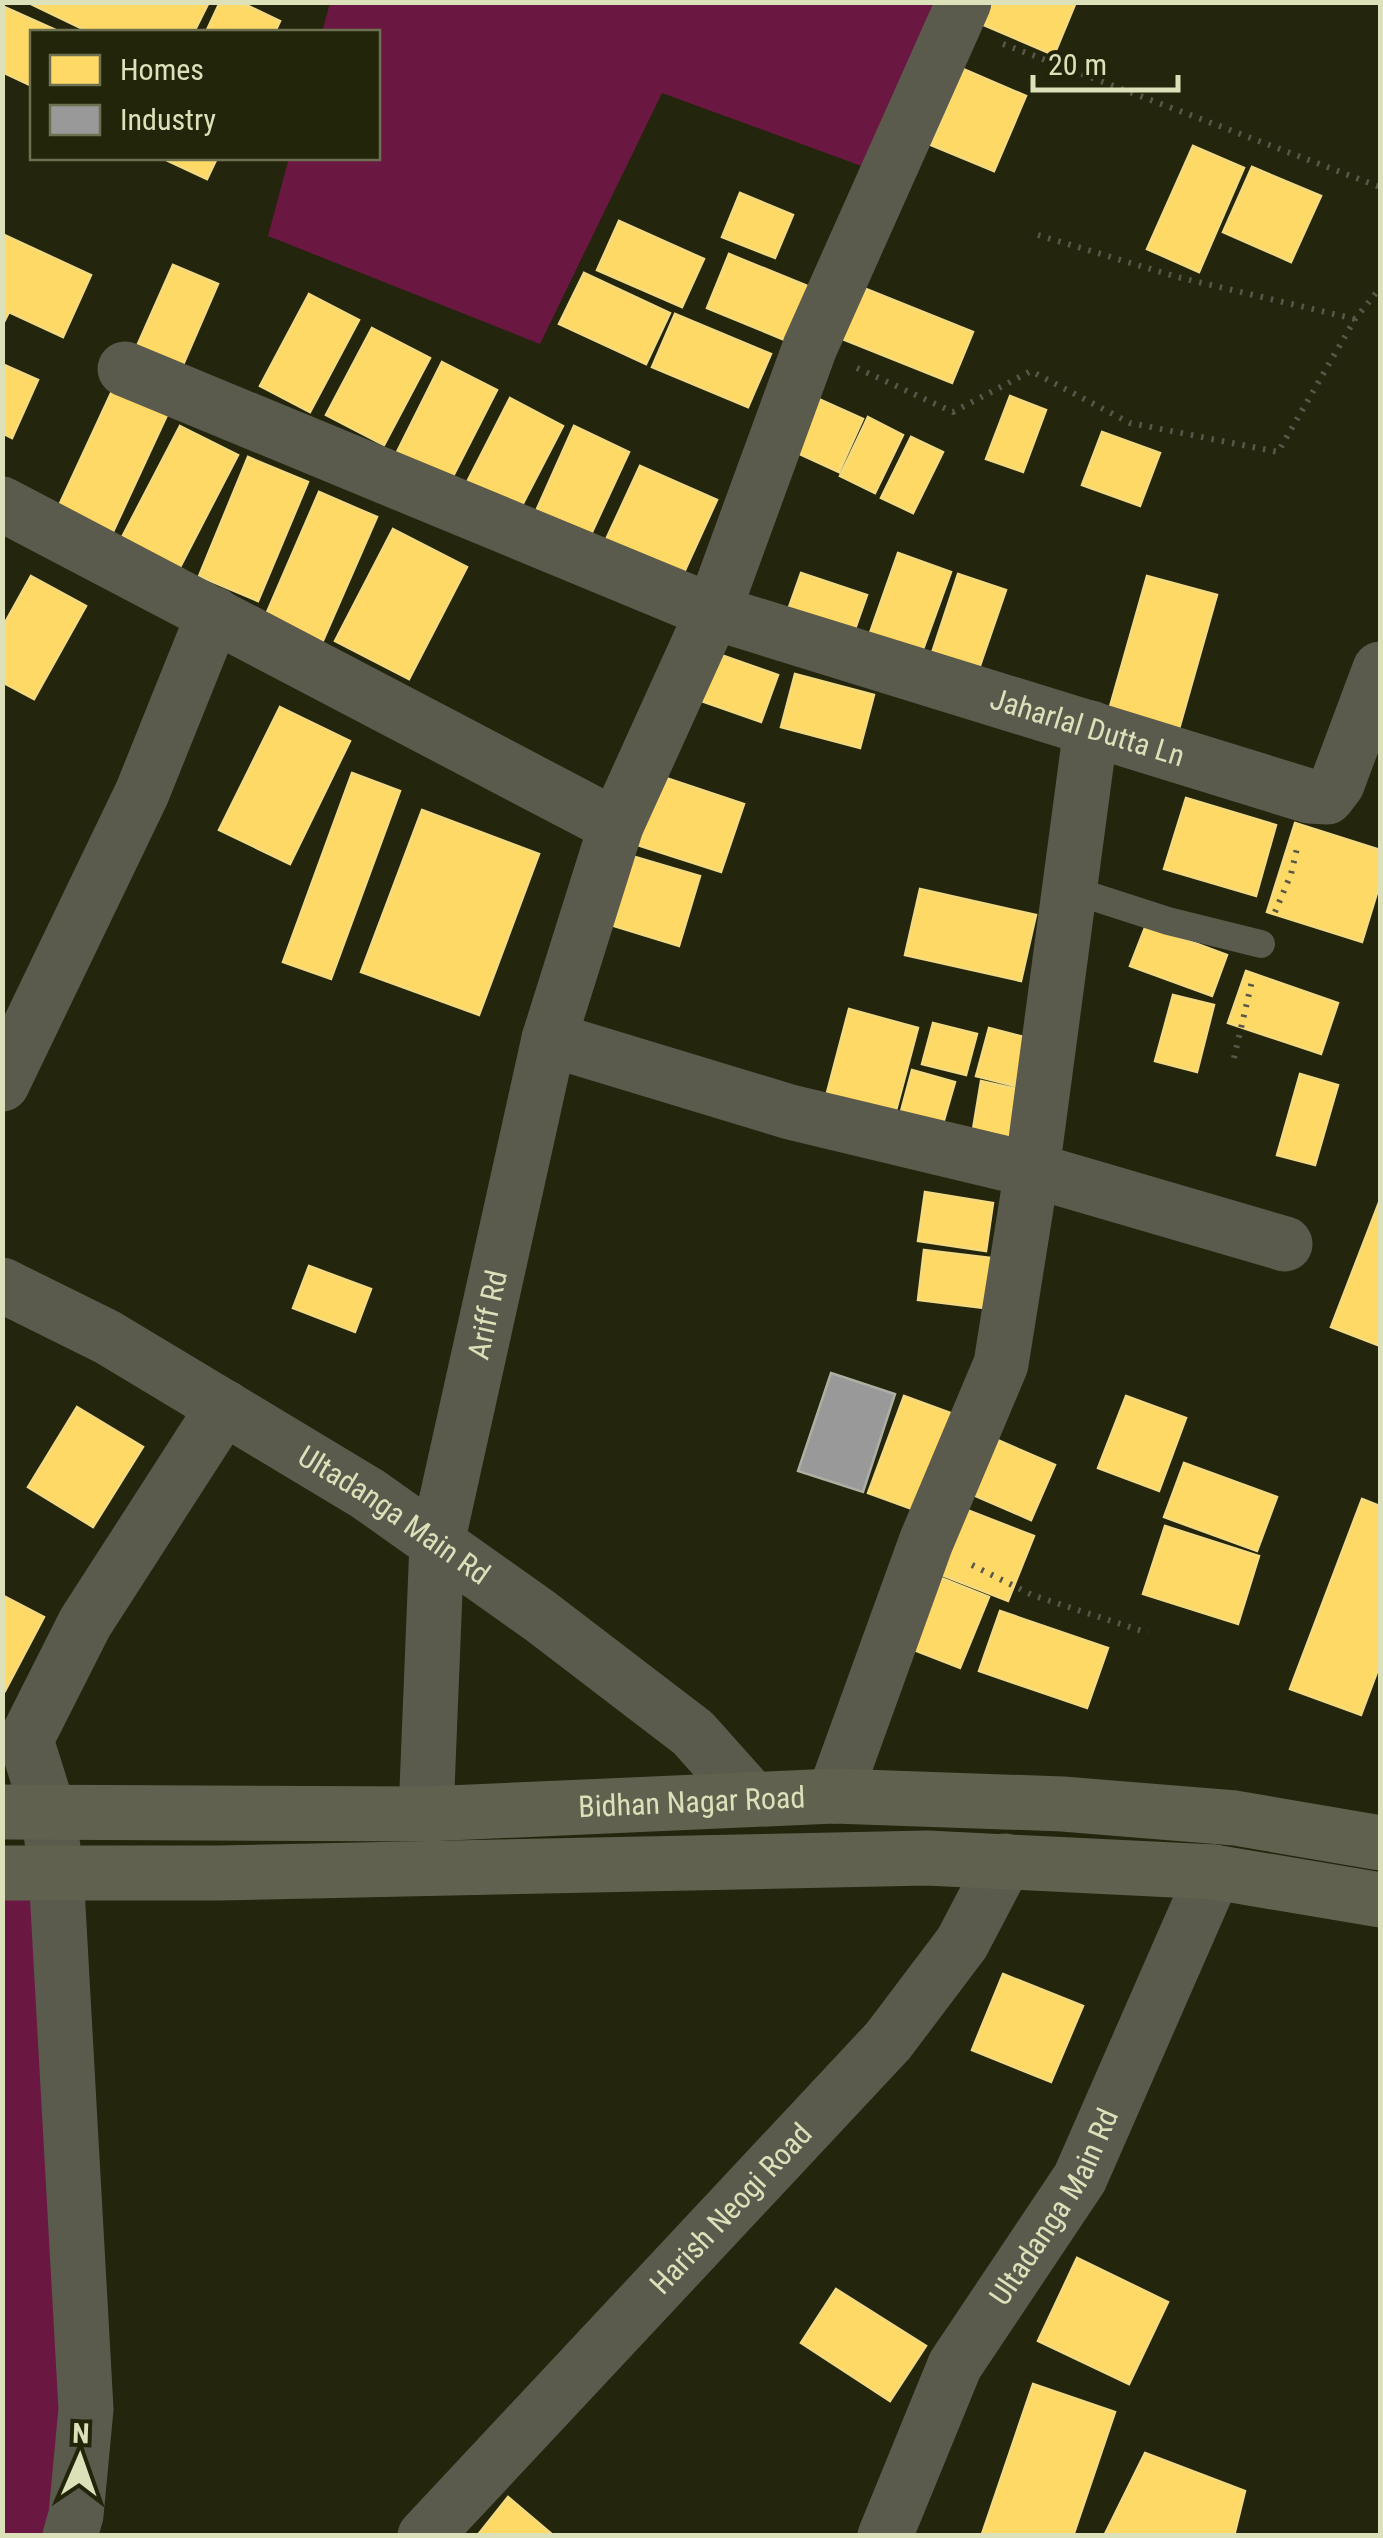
<svg xmlns="http://www.w3.org/2000/svg" width="1383" height="2538" font-family="'Roboto Condensed',sans-serif">
<style>
.green{fill:#6a1842}
.homes{fill:#ffd966;stroke:#f5db7f;stroke-width:2.5}
.industry{fill:#999;stroke:#adafa3;stroke-width:2.5}
.lines{fill:none;stroke-linecap:round;stroke-linejoin:round}
.path{stroke:#57584a;stroke-width:6;stroke-dasharray:2.5 8;stroke-linecap:butt}
.service{stroke:#5a5b4d;stroke-width:28}
.minor{stroke:#5a5b4d;stroke-width:55}
.tertiary{stroke:#5a5b4d;stroke-width:55}
.primary{stroke:#60614f;stroke-width:55}
.labels{text-anchor:middle;stroke-width:10;stroke-linejoin:round;paint-order:stroke}
.street-label{font-size:30px;fill:#dde1ba;stroke:#23250b}
</style>
<rect width="100%" height="100%" fill="#24250d"/>
<path class="green" d="M 330,3 L 945,3 L 875,171 L 662,93 L 540,344 L 268,236 L 289,158 L 378,158 L 378,32 L 322,32 Z
M 42,1871 L 75,2362 L 55,2535 L 3,2536 L 3,1874 Z"/>
<path class="homes" d="M 27,2 L 209,2 L 194,32 L 89,32 Z
M 220,2 L 240,2 L 280,21 L 275,32 L 206,32 Z
M 971,2 L 1076,2 L 1054,55 L 965,17 Z
M 2,6 L 60,32 L 32,32 L 32,86 L 2,72 Z
M 963,69 L 1026,96 L 994,171 L 931,145 Z
M 1193,146 L 1244,168 L 1199,272 L 1147,249 Z
M 162,158 L 217,158 L 207,179 Z
M 1252,167 L 1321,196 L 1291,262 L 1223,232 Z
M 740,193 L 793,215 L 775,258 L 722,237 Z
M 619,221 L 704,259 L 682,307 L 597,270 Z
M 2,234 L 91,275 L 63,337 L 9,312 L 2,326 Z
M 729,254 L 827,294 L 804,348 L 707,308 Z
M 173,265 L 218,284 L 183,365 L 137,346 Z
M 584,273 L 670,313 L 646,364 L 559,324 Z
M 851,283 L 973,332 L 952,383 L 830,334 Z
M 309,294 L 359,320 L 310,412 L 260,386 Z
M 675,314 L 771,354 L 748,407 L 652,367 Z
M 372,328 L 430,358 L 384,445 L 326,415 Z
M 442,362 L 497,390 L 450,482 L 396,454 Z
M 2,364 L 38,380 L 12,438 L 2,433 Z
M 113,389 L 167,415 L 111,536 L 56,512 Z
M 1010,396 L 1046,410 L 1023,472 L 986,459 Z
M 814,397 L 863,419 L 839,472 L 791,450 Z
M 510,398 L 563,426 L 517,515 L 464,488 Z
M 868,417 L 903,435 L 875,493 L 840,476 Z
M 180,426 L 238,455 L 177,573 L 119,543 Z
M 574,426 L 629,452 L 586,545 L 532,520 Z
M 1102,432 L 1160,453 L 1140,506 L 1082,485 Z
M 911,437 L 943,452 L 913,513 L 881,498 Z
M 248,457 L 308,482 L 258,601 L 199,576 Z
M 640,466 L 717,500 L 680,581 L 603,546 Z
M 319,492 L 377,517 L 321,645 L 264,619 Z
M 393,529 L 467,567 L 409,679 L 335,641 Z
M 898,553 L 951,572 L 917,666 L 865,647 Z
M 801,573 L 867,595 L 848,649 L 782,627 Z
M 958,574 L 1006,590 L 973,686 L 926,671 Z
M 31,576 L 86,606 L 34,699 L 2,682 L 2,628 Z
M 1147,576 L 1217,595 L 1177,736 L 1107,717 Z
M 704,649 L 778,675 L 761,722 L 687,696 Z
M 795,674 L 874,695 L 860,748 L 781,727 Z
M 280,707 L 350,741 L 290,864 L 219,830 Z
M 352,773 L 400,791 L 331,979 L 283,962 Z
M 657,775 L 744,804 L 721,872 L 634,844 Z
M 1186,798 L 1276,825 L 1256,896 L 1164,869 Z
M 422,810 L 539,854 L 479,1015 L 361,972 Z
M 1295,823 L 1380,850 L 1380,883 L 1362,942 L 1267,912 Z
M 625,854 L 700,876 L 679,946 L 604,923 Z
M 920,889 L 1036,915 L 1021,981 L 905,955 Z
M 1146,925 L 1227,955 L 1212,996 L 1130,966 Z
M 1246,971 L 1338,1003 L 1321,1054 L 1228,1023 Z
M 1173,995 L 1214,1005 L 1197,1072 L 1155,1061 Z
M 849,1009 L 918,1028 L 894,1118 L 825,1100 Z
M 933,1023 L 977,1034 L 966,1075 L 922,1064 Z
M 989,1028 L 1028,1038 L 1015,1086 L 976,1076 Z
M 912,1070 L 955,1082 L 942,1127 L 900,1115 Z
M 1300,1074 L 1338,1085 L 1315,1165 L 1277,1155 Z
M 981,1081 L 1017,1089 L 1006,1156 L 970,1147 Z
M 925,1192 L 993,1203 L 986,1251 L 918,1241 Z
M 1380,1200 L 1380,1346 L 1331,1327 Z
M 924,1250 L 992,1258 L 985,1308 L 918,1300 Z
M 309,1266 L 371,1289 L 355,1332 L 293,1308 Z
M 904,1396 L 956,1415 L 920,1512 L 868,1493 Z
M 1126,1396 L 1186,1418 L 1159,1491 L 1098,1468 Z
M 77,1407 L 143,1447 L 93,1527 L 28,1487 Z
M 979,1432 L 1055,1465 L 1031,1520 L 955,1487 Z
M 1184,1463 L 1277,1497 L 1257,1551 L 1164,1517 Z
M 1362,1499 L 1380,1506 L 1380,1664 L 1361,1715 L 1290,1689 Z
M 949,1503 L 1034,1536 L 1008,1601 L 924,1568 Z
M 1165,1526 L 1259,1556 L 1238,1624 L 1143,1594 Z
M 921,1570 L 989,1597 L 960,1668 L 891,1641 Z
M 2,1595 L 44,1617 L 5,1691 L 2,1689 Z
M 1000,1611 L 1108,1648 L 1087,1708 L 979,1671 Z
M 1003,1974 L 1083,2006 L 1051,2082 L 972,2050 Z
M 1077,2258 L 1168,2302 L 1129,2384 L 1038,2341 Z
M 836,2289 L 926,2346 L 890,2401 L 801,2343 Z
M 1033,2384 L 1115,2412 L 1073,2536 L 987,2536 L 982,2534 Z
M 1145,2453 L 1245,2491 L 1234,2536 L 1104,2536 Z
M 508,2497 L 554,2536 L 477,2536 Z"/>
<path class="industry" d="M 831,1373 L 895,1394 L 863,1492 L 798,1471 Z"/>
<g class="lines">
<path class="path" d="M 1003,44 L 1380,187
M 1038,235 L 1177,277 L 1355,319
M 857,368 L 953,412 L 1031,371 L 1130,423 L 1278,452 L 1355,319 L 1380,288
M 1275,912 L 1291,874 L 1298,844
M 1234,1058 L 1252,981
M 972,1565 L 1032,1595 L 1148,1633"/>
<path class="service" d="M 1069,889 L 1168,921 L 1261,944"/>
<g class="minor">
<path id="s1" d="M 125,369 L 713,612 L 1309,796 L 1327,797 L 1337,784 L 1380,669"/>
<path d="M 2,504 L 616,826"/>
<path d="M 549,1039 L 790,1112 L 1032,1170 L 1285,1244"/>
<path d="M 2,1084 L 142,793 L 214,614"/>
<path id="s2" d="M 2,1285 L 107,1337 L 368,1494 L 540,1616 L 693,1733 L 750,1797"/>
<path d="M 834,1796 L 926,1542 L 1001,1364 L 1032,1170 L 1091,728"/>
<path d="M 48,1810 L 26,1740 L 31,1730 L 85,1623 L 224,1407"/>
<path id="s3" d="M 426,1814 L 437,1543 L 549,1039 L 616,826 L 713,612 L 810,347 L 964,2"/>
<path id="s4" d="M 425,2536 L 888,2041 L 962,1943 L 1005,1861"/>
<path id="s5" d="M 885,2536 L 955,2365 L 1080,2178 L 1214,1872"/>
</g>
<path class="tertiary" d="M 48,1810 L 56,1871 L 86,2409 L 76,2515 L 70,2536"/>
<g class="primary">
<path id="s6" d="M 2,1812 L 426,1814 L 834,1796 L 1063,1804 L 1235,1818 L 1380,1843"/>
<path d="M 2,1873 L 218,1873 L 927,1858 L 1214,1872 L 1380,1900"/>
</g>
</g>
<g class="labels">
<g class="street-label">
<text dy="10" stroke="none"><textPath href="#s1" startOffset="1028">Jaharlal Dutta Ln</textPath></text>
<text dy="10" stroke="none"><textPath href="#s3" startOffset="505">Ariff Rd</textPath></text>
<text dy="10" stroke="none"><textPath href="#s2" startOffset="455">Ultadanga Main Rd</textPath></text>
<text dy="10" stroke="none"><textPath href="#s6" startOffset="690">Bidhan Nagar Road</textPath></text>
<text dy="10" stroke="none"><textPath href="#s5" startOffset="372">Ultadanga Main Rd</textPath></text>
<text dy="10" stroke="none"><textPath href="#s4" startOffset="448">Harish Neogi Road</textPath></text>
</g>
</g>
<rect width="1383" height="2538" fill="none" stroke="#dde1ba" stroke-width="10"/>
<rect x="30" y="30" width="350" height="130" fill="#23250b" stroke="#6d7051" stroke-width="2.5"/>
<rect x="50" y="55" width="50" height="30" fill="#ffd966" stroke="#6d7051" stroke-width="2.5"/>
<text x="120" y="80" font-size="30" fill="#dde1ba">Homes</text>
<rect x="50" y="105" width="50" height="30" fill="#999999" stroke="#6d7051" stroke-width="2.5"/>
<text x="120" y="130" font-size="30" fill="#dde1ba">Industry</text>
<g transform="translate(80 2458) rotate(2)" stroke="#23250b" stroke-width="8" paint-order="stroke">
<path d="M0-8L18 38L0 25L-18 38Z" fill="#dde1ba"/>
<text y="-15" font-size="28" font-weight="bold" text-anchor="middle" fill="#dde1ba">N</text>
</g>
<path d="M1033 75v15h145v-15" fill="none" stroke="#dde1ba" stroke-width="5"/>
<text x="1048" y="75" font-size="30" fill="#dde1ba" stroke="#23250b" stroke-width="8" paint-order="stroke">20 m</text>
</svg>
